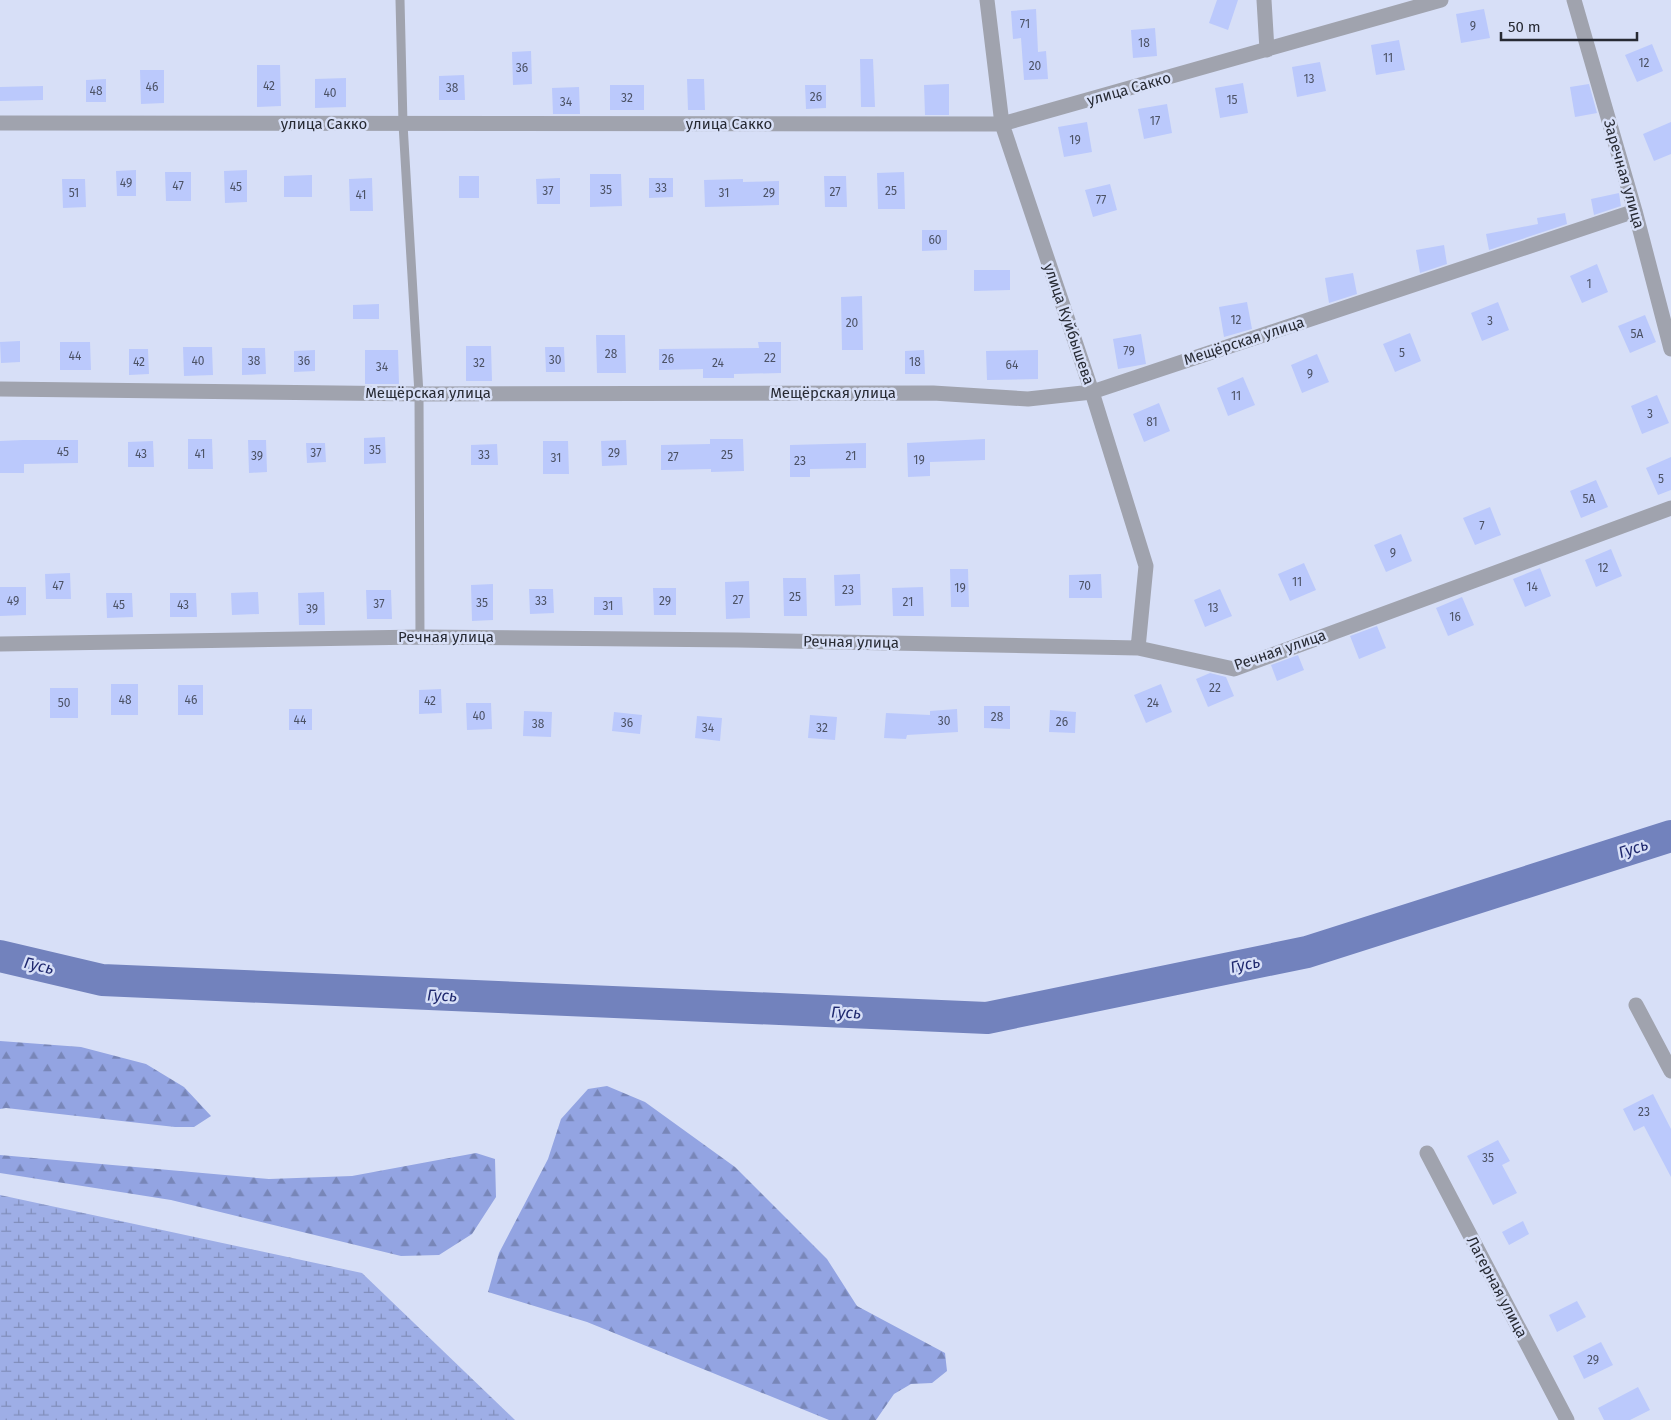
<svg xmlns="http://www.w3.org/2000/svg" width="1671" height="1420" font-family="'Fira Sans',sans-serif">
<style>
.forest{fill:url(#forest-firs)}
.wetland{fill:url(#wetland-marsh)}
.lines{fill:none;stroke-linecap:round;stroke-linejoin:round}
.river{stroke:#7282bd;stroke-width:32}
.building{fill:#bbc9fc}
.lane{stroke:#a0a3ae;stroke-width:9}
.street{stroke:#a0a3ae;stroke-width:15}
.labels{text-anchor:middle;stroke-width:5;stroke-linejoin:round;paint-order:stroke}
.number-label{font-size:12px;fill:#4c5265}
.street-label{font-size:15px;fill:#272a33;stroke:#d7dff7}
.water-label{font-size:16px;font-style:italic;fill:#1f286e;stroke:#d7dff7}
</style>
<defs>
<pattern id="forest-firs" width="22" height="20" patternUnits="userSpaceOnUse" patternTransform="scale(1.25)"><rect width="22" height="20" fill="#93a4e2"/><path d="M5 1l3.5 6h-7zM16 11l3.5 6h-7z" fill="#7886b8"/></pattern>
<pattern id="wetland-marsh" width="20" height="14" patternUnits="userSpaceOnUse" patternTransform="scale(1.25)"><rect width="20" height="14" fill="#9eaee6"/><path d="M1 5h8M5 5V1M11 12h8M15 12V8" fill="none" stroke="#818ebb"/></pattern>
</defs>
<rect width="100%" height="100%" fill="#d7dff7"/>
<path class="forest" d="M 0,1041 L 81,1047 L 146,1064 L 184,1087 L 211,1116 L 194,1127 L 175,1127 L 6,1108 L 0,1109 Z
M 607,1086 L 645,1102 L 735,1167 L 827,1259 L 857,1306 L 945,1353 L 947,1371 L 932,1383 L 911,1384 L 894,1394 L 876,1420 L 829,1420 L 587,1322 L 488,1292 L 499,1253 L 548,1159 L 561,1119 L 588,1089 Z
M 476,1153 L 495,1159 L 496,1197 L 472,1234 L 439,1255 L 401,1256 L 171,1200 L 0,1173 L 0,1155 L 269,1179 L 352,1176 Z"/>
<path class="wetland" d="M 0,1195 L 362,1273 L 515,1420 L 0,1420 Z"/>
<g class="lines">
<path class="river" d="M 0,956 L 102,980 L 987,1018 L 1307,952 L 1671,836"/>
</g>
<path class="building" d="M 1217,0 L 1238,0 L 1228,30 L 1209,23 Z
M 1036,9 L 1038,52 L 1046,51 L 1048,79 L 1024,80 L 1021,38 L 1013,39 L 1011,11 Z
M 1484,9 L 1490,38 L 1461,43 L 1456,14 Z
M 1155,28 L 1157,56 L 1133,58 L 1131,30 Z
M 1399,40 L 1405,70 L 1376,75 L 1371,45 Z
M 1652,44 L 1663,71 L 1637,82 L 1625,55 Z
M 531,51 L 532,84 L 513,85 L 512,52 Z
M 860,59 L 873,59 L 875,107 L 861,107 Z
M 1320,62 L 1326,91 L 1297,97 L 1292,67 Z
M 257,65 L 280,65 L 281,106 L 257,107 Z
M 140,70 L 164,70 L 164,103 L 141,104 Z
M 464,75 L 465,100 L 439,100 L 439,76 Z
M 346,78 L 346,107 L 315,108 L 315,79 Z
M 106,79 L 106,102 L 86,102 L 86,80 Z
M 687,79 L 704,79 L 705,110 L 688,110 Z
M 1243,83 L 1248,113 L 1220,118 L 1215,88 Z
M 949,84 L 949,115 L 925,115 L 924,85 Z
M 1589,84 L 1597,113 L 1575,117 L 1570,87 Z
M 610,85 L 644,85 L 644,110 L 610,110 Z
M 805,85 L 826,85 L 826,108 L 806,109 Z
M 43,86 L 43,100 L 0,101 L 0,87 Z
M 579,87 L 580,114 L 553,114 L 552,88 Z
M 1167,104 L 1172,133 L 1144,139 L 1138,109 Z
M 1087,122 L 1092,152 L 1064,157 L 1058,127 Z
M 1671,122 L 1671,154 L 1654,161 L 1643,134 Z
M 136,170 L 136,196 L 117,196 L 116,171 Z
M 247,170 L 247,202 L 225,203 L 224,171 Z
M 165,172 L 191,172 L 191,201 L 166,201 Z
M 904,172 L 905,209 L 878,209 L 877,173 Z
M 590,174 L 621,174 L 622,206 L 590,207 Z
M 312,175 L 312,197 L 284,197 L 284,176 Z
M 459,176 L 479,176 L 479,198 L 459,198 Z
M 824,176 L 846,176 L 847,207 L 825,207 Z
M 372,178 L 373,211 L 350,211 L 349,179 Z
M 560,178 L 560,204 L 537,204 L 536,179 Z
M 649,178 L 673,178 L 673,197 L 649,198 Z
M 62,179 L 85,179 L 86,207 L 63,208 Z
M 743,179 L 743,182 L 779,181 L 779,205 L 705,207 L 704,180 Z
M 1110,184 L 1117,210 L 1093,217 L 1085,190 Z
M 1619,193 L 1621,206 L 1594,215 L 1591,199 Z
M 1565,213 L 1567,224 L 1489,250 L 1486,234 L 1538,224 L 1537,218 Z
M 922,230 L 947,230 L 947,250 L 922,251 Z
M 1444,245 L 1447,264 L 1420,273 L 1416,250 Z
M 1597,264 L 1608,292 L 1582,303 L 1570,276 Z
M 974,270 L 1010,270 L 1010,290 L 974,291 Z
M 1353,273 L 1357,294 L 1329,303 L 1325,278 Z
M 862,296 L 863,350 L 842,350 L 841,297 Z
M 1247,302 L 1252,329 L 1224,337 L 1219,307 Z
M 1498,302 L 1509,330 L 1482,341 L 1471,313 Z
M 379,304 L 379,319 L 353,319 L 353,305 Z
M 1645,315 L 1656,342 L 1630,353 L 1618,326 Z
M 1410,333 L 1421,361 L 1395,372 L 1383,344 Z
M 1141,334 L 1146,364 L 1118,369 L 1113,339 Z
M 596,335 L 625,335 L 626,373 L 597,373 Z
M 20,341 L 20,362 L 1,363 L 0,342 Z
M 60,342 L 90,342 L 91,370 L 60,370 Z
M 758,342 L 781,342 L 781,373 L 734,374 L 734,378 L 703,378 L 703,369 L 659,370 L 659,349 L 759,348 Z
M 466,346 L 491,346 L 492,381 L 466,381 Z
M 183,347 L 212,347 L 213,375 L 184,376 Z
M 545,347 L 564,347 L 565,372 L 546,372 Z
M 242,348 L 265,348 L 266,374 L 242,375 Z
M 129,349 L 148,349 L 149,374 L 129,375 Z
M 315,350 L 315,371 L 294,372 L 294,351 Z
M 365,350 L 398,350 L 399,384 L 365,384 Z
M 924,350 L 925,374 L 905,374 L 905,351 Z
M 1038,350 L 1038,379 L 987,380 L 986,351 Z
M 1317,354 L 1329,382 L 1302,393 L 1291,365 Z
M 1243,377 L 1255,405 L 1228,416 L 1217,388 Z
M 1657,395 L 1669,423 L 1642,434 L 1631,406 Z
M 1159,403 L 1170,431 L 1144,442 L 1133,414 Z
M 385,437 L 386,463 L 364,464 L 364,438 Z
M 188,439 L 212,439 L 213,469 L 188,469 Z
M 710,439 L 743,439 L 744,471 L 711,472 L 711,469 L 661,470 L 661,445 L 710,444 Z
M 985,439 L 985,460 L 930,462 L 930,476 L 908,477 L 907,443 Z
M 23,440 L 78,440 L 78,463 L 24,464 L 24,473 L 0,473 L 0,441 Z
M 248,440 L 266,440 L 267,472 L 249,473 Z
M 626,440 L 627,465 L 602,466 L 601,441 Z
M 153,441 L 154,467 L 128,467 L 128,442 Z
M 543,441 L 568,441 L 569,474 L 543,474 Z
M 306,443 L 325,443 L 326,462 L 307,463 Z
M 866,443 L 866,468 L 810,469 L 810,477 L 790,477 L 790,445 Z
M 497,444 L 498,465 L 471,465 L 471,445 Z
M 1671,457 L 1671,490 L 1658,495 L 1646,468 Z
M 1596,480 L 1608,507 L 1581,518 L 1570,491 Z
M 1490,507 L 1501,535 L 1475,545 L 1463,518 Z
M 1401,534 L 1412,561 L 1386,572 L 1374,545 Z
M 1611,549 L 1622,576 L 1596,587 L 1585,560 Z
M 1304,563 L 1316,590 L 1290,601 L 1278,574 Z
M 1540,568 L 1551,596 L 1525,607 L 1513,579 Z
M 950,569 L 968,569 L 969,607 L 951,607 Z
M 70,573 L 71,599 L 46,599 L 45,574 Z
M 860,574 L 861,605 L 835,606 L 834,575 Z
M 1101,574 L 1102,598 L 1069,598 L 1069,575 Z
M 783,578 L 806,578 L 807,616 L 784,616 Z
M 749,581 L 750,618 L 726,619 L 725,582 Z
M 493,584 L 493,620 L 472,621 L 471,585 Z
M 0,587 L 26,587 L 26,615 L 0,616 Z
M 923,587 L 924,616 L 893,616 L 892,588 Z
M 653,588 L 676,588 L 676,615 L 654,615 Z
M 529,589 L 553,589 L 554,613 L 530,614 Z
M 1220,589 L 1232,616 L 1205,627 L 1194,600 Z
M 366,590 L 391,590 L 392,619 L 367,619 Z
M 258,592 L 259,614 L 232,615 L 231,593 Z
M 324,592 L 325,625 L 299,625 L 298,593 Z
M 106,593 L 132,593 L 133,617 L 107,618 Z
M 170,593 L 196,593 L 197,617 L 170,617 Z
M 594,597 L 622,597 L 623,615 L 594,615 Z
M 1462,597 L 1474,625 L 1448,636 L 1436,608 Z
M 1377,626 L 1386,648 L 1359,659 L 1350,636 Z
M 1298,655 L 1304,670 L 1277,681 L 1271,665 Z
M 1210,673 L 1226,677 L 1234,696 L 1208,707 L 1196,679 Z
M 111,684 L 138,684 L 138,715 L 111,715 Z
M 1161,684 L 1172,712 L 1146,723 L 1134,695 Z
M 178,685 L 203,685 L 203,715 L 178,715 Z
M 50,688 L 78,688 L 78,718 L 50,718 Z
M 441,689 L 442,713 L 419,714 L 419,690 Z
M 466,703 L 491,703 L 492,729 L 467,730 Z
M 984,706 L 1010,706 L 1010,729 L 984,728 Z
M 289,709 L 312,709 L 312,730 L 289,730 Z
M 957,709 L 958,732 L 907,735 L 906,739 L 884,738 L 886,713 L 930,715 L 930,711 Z
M 1050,710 L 1076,712 L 1075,733 L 1049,732 Z
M 524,711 L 552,712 L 551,737 L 523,736 Z
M 614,712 L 642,715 L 640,734 L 612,731 Z
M 810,715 L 837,717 L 835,740 L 808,738 Z
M 697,716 L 722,718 L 720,741 L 695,738 Z
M 1653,1094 L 1671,1129 L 1671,1177 L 1644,1126 L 1634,1131 L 1623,1109 Z
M 1498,1140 L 1510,1161 L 1502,1165 L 1517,1193 L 1493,1205 L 1467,1156 Z
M 1523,1221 L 1529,1234 L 1509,1245 L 1502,1232 Z
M 1577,1301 L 1586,1317 L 1557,1332 L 1549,1315 Z
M 1601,1342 L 1613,1365 L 1584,1379 L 1573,1356 Z
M 1638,1387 L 1650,1410 L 1630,1420 L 1604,1420 L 1598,1408 Z"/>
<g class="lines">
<path class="lane" d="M 400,0 L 403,124 L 419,394 L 420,637"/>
<path class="street" d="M 987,0 L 1002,124 L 1092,392 L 1146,566 L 1138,648
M 1264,0 L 1267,50
M 1574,0 L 1635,211 L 1671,349
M 0,123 L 1002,124 L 1441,0
M 0,389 L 419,394 L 933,393 L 1028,399 L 1092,392 L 1635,211
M 0,644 L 420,637 L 738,640 L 1138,648 L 1234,669 L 1671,508
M 1636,1005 L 1671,1071
M 1427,1153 L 1567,1420"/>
</g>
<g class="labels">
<g class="number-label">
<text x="1025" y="28">71</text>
<text x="1473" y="30">9</text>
<text x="1144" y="47">18</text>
<text x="1388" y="62">11</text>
<text x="1644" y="67">12</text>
<text x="1035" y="70">20</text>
<text x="522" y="72">36</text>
<text x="1309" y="83">13</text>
<text x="269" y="90">42</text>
<text x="152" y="91">46</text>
<text x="452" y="92">38</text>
<text x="96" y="95">48</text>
<text x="330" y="97">40</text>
<text x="816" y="101">26</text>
<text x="627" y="102">32</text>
<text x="1232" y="104">15</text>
<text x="566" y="106">34</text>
<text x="1155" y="125">17</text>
<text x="1075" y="144">19</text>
<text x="126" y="187">49</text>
<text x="178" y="190">47</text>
<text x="236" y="191">45</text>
<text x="661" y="192">33</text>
<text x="606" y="194">35</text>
<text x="548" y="195">37</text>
<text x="891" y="195">25</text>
<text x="835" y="196">27</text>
<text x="74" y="197">51</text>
<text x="724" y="197">31</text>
<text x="769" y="197">29</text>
<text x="361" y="199">41</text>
<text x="1101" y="204">77</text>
<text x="935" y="244">60</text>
<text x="1589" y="288">1</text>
<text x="1236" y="324">12</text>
<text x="1490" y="325">3</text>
<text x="852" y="327">20</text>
<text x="1637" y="338">5А</text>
<text x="1129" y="355">79</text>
<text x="1402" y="357">5</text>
<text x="611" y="358">28</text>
<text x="75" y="360">44</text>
<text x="770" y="362">22</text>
<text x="668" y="363">26</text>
<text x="555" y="364">30</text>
<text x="198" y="365">40</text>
<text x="254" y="365">38</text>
<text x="304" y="365">36</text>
<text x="139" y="366">42</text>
<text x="915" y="366">18</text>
<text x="479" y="367">32</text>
<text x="718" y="367">24</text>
<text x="1012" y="369">64</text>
<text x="382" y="371">34</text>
<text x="1310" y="378">9</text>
<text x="1236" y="400">11</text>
<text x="1650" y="418">3</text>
<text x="1152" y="426">81</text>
<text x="375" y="454">35</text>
<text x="63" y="456">45</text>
<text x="316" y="457">37</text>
<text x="614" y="457">29</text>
<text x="141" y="458">43</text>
<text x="200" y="458">41</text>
<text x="484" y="459">33</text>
<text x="727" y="459">25</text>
<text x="257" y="460">39</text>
<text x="851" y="460">21</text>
<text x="673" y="461">27</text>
<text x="556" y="462">31</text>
<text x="919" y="464">19</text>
<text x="800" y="465">23</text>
<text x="1661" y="483">5</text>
<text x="1589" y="503">5А</text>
<text x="1482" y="530">7</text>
<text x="1393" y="557">9</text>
<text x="1603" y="572">12</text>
<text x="1297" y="586">11</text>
<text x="58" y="590">47</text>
<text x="1085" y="590">70</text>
<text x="1532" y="591">14</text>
<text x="960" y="592">19</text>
<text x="848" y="594">23</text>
<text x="795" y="601">25</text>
<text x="738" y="604">27</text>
<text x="13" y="605">49</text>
<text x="541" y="605">33</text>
<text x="665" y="605">29</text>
<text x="908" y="606">21</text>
<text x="482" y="607">35</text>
<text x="379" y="608">37</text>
<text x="119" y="609">45</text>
<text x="183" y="609">43</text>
<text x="608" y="610">31</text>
<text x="1213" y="612">13</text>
<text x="312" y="613">39</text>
<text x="1455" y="621">16</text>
<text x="1215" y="692">22</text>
<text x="125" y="704">48</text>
<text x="191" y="704">46</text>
<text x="430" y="705">42</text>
<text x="64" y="707">50</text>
<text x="1153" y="707">24</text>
<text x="479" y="720">40</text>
<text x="997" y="721">28</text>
<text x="300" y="724">44</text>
<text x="944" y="725">30</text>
<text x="1062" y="726">26</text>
<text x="627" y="727">36</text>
<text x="538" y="728">38</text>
<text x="708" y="732">34</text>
<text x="822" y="732">32</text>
<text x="1644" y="1116">23</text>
<text x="1488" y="1162">35</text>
<text x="1593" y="1364">29</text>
</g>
<g class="street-label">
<text transform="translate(1129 89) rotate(-16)" y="5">улица Сакко</text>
<text x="324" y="129">улица Сакко</text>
<text x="729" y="129">улица Сакко</text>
<text transform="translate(1624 174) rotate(74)" y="5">Заречная улица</text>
<text transform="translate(1069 324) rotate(71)" y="5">улица Куйбышева</text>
<text transform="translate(1244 341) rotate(-18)" y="5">Мещёрская улица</text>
<text x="428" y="398">Мещёрская улица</text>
<text x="833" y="398">Мещёрская улица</text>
<text x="446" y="642">Речная улица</text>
<text transform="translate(851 642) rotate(1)" y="5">Речная улица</text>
<text transform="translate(1280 650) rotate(-19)" y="5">Речная улица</text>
<text transform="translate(1497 1287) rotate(62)" y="5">Лагерная улица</text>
</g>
<g class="water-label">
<text transform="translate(1633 848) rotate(-18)" y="6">Гусь</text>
<text transform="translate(1245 964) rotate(-12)" y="6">Гусь</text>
<text transform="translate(39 965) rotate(13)" y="6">Гусь</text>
<text transform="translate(442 995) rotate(2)" y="6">Гусь</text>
<text transform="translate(846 1012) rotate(2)" y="6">Гусь</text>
</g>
</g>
<path d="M1501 32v8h136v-8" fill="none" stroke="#272a33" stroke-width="2.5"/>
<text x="1508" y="32" font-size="15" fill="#272a33" stroke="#d7dff7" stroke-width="4" paint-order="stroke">50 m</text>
</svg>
